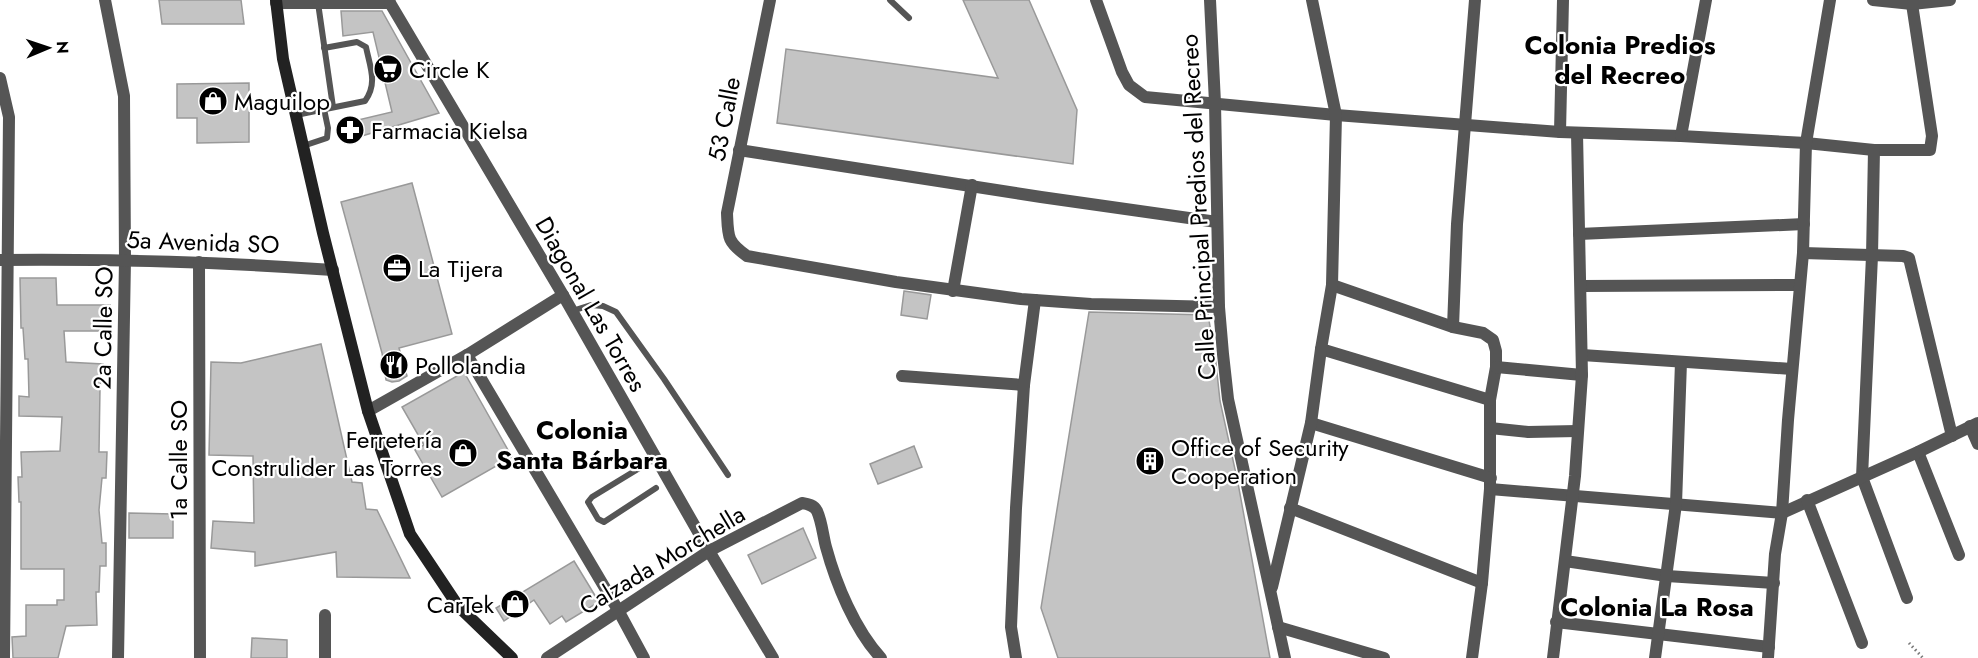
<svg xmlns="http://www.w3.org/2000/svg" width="1978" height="658" viewBox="0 0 1978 658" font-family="Jost,sans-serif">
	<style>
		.building { fill: #c4c4c4; stroke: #999; stroke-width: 1.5 }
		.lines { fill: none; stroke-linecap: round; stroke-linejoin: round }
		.path { stroke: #777; stroke-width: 3; stroke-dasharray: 1.5 3; stroke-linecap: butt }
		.lane { stroke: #555; stroke-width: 6 }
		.street { stroke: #555; stroke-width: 12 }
		.secondary { stroke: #222; stroke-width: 12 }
		.labels { text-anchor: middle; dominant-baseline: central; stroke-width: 4.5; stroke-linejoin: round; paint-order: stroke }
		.poi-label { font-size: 24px; fill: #000; stroke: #fff; text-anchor: start }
		.street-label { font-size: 24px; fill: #000; stroke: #fff }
		.neighbourhood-label { font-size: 26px; font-weight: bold; fill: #000; stroke: #fff }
	</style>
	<rect width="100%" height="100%" fill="#fff"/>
	<g class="building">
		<polygon points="159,0 241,0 244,24 162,24"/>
		<polygon points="963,0 1029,0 1077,110 1073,164 777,123 786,49 998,78"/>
		<polygon points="341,11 382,11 439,113 345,141 341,124 392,112 373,32 343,36"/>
		<polygon points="249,83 249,142 197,143 197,118 177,118 177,84"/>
		<polygon points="412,183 452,334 399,348 407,376 399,381 392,382 386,380 382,353 341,202"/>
		<polygon points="20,278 56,278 57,305 110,305 110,331 64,331 66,362 103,364 100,388 99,452 107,452 106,478 102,478 99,510 102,543 106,543 106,566 100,566 99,592 96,592 97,625 66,626 58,658 13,658 12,637 26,636 26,605 57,605 57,600 64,600 64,569 21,569 21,502 19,502 18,477 22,477 21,452 60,451 62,417 19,416 19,396 29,397 28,359 25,359 23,328 21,328"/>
		<polygon points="904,291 931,295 927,319 901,315"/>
		<polygon points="1089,312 1208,315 1215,354 1220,401 1238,483 1270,658 1058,658 1041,608"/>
		<polygon points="321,344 352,482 362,483 366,509 377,510 410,578 337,577 336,552 255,566 255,552 211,548 213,521 254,523 253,456 209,455 211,362 241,363"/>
		<polygon points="464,372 512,457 442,497 415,450 424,445 402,407"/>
		<polygon points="914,446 922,467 878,484 870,464"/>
		<polygon points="129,513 173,514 173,538 129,538"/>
		<polygon points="803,528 816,558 762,584 748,555"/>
		<polygon points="574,561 599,602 566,622 562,616 550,624 534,600 504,621 496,608"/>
		<polygon points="252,638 287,640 287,658 251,658"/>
	</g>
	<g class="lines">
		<polyline class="path" points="1909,643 1923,658"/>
		<g class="lane">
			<polyline points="890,0 909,18"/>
			<polyline points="318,3 333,107"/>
			<path d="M296 115 365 101C378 83 370 67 366 47L357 42 324 48"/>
			<polyline points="303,146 327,138 328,128 324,109"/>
			<polyline points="572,311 591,305 603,306 616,312 664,379 728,475"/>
			<polyline points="656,458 592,497 588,502 598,519 604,522 656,488"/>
		</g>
		<g class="street">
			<polyline points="105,0 124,96 125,260 118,658"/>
			<path d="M770 0 727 213C728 237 727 242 747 256L896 282 1021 299 1091 304 1219 307"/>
			<polyline points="1096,0 1122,72 1129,85 1145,97 1336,115 1560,132 1681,136 1806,143 1874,150 1930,150 1932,136 1912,4"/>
			<polyline points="1210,0 1215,103 1219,307 1223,354 1228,399 1285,658"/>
			<polyline points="1873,0 1912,4 1950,0"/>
			<polyline points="276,3 390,3"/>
			<polyline points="390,3 563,295 709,551 773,658"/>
			<polyline points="0,78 9,117 4,658"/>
			<polyline points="1560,132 1563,0"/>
			<polyline points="1681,136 1706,0"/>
			<polyline points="739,150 1041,197 1217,222"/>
			<polyline points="1874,150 1872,256 1862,477 1907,598"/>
			<polyline points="1579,234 1804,224"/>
			<polyline points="1803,253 1903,256 1909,258 1952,436"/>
			<path d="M1 260C112 259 222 262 333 270"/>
			<polyline points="199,262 200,658"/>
			<polyline points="1332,285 1453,327 1483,333 1493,340 1496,351 1496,367 1490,400 1490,489 1482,583 1472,658"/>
			<polyline points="1581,286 1799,285"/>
			<polyline points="953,291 972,185"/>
			<polyline points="1453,327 1457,224 1475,0"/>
			<polyline points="1321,349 1490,400"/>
			<polyline points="467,355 618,610 644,658"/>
			<polyline points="1582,355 1792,369"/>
			<polyline points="1496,367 1582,375"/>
			<polyline points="902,376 1024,385"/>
			<polyline points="368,411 467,355 563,295"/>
			<polyline points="1311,423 1491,478"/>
			<polyline points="1970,426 1978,444"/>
			<polyline points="1490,428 1528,432 1577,431"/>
			<polyline points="1918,452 1959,555"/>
			<polyline points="1490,489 1782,513 1918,452 1978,423"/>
			<polyline points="1807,500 1862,643"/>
			<polyline points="1290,508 1482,583"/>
			<polyline points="1565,561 1667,576 1774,583"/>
			<polyline points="1272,587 1311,423 1321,349 1332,285 1336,115 1312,0"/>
			<polyline points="1556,622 1769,647"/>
			<polyline points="1278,627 1384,658"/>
			<polyline points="325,658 325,615"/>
			<path d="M547 658 709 551 802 503C808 504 814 505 817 511 822 522 823 536 826 547 836 584 855 630 881 658"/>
			<polyline points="1016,658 1011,627 1016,508 1024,385 1035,300"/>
			<polyline points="1553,658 1575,476 1582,375 1577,133"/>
			<polyline points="1655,658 1676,504 1681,362"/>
			<polyline points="1768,658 1775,554 1782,513 1788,420 1803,253 1806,143 1830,0"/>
		</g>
		<polyline class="secondary" points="276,0 283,59 323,233 368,411 410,534 458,606 512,658"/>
	</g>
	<defs>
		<g id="supermarket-disc" transform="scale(1.5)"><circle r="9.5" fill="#000" stroke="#fff"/><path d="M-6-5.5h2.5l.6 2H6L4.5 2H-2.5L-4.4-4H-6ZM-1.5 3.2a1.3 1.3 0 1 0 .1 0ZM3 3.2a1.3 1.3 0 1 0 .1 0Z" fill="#fff"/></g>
		<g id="shop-disc" transform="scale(1.5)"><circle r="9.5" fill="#000" stroke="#fff"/><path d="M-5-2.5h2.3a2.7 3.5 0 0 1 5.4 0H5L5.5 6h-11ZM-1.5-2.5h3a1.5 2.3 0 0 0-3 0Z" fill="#fff"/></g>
		<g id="pharmacy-disc" transform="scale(1.5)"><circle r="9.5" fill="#000" stroke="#fff"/><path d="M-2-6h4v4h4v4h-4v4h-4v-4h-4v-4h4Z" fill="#fff"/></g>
		<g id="office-disc" transform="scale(1.5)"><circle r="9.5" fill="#000" stroke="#fff"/><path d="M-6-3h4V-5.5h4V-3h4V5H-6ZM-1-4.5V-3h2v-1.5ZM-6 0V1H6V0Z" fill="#fff"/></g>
		<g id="restaurant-disc" transform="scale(1.5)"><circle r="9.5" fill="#000" stroke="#fff"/><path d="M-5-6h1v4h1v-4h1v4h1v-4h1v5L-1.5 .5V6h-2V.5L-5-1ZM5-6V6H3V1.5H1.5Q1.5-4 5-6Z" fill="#fff"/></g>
		<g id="building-disc" transform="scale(1.5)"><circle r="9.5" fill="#000" stroke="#fff"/><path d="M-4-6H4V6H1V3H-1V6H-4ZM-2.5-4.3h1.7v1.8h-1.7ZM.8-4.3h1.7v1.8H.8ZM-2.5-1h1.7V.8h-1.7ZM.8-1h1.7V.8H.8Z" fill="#fff"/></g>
	</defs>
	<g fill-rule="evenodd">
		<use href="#supermarket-disc" x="388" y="69"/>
		<use href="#shop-disc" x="213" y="101"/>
		<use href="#pharmacy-disc" x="350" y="130"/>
		<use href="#office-disc" x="397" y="268"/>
		<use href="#restaurant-disc" x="394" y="365"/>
		<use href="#shop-disc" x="463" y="453"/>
		<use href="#building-disc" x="1150" y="461"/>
		<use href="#shop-disc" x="515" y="604"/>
	</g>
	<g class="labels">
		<g class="poi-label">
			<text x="409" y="69">Circle K</text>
			<text x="234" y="101">Maguilop</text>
			<text x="371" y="130">Farmacia Kielsa</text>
			<text x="418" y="268">La Tijera</text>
			<text x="415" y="365">Pollolandia</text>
			<text x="442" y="439" text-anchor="end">Ferretería<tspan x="442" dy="28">Construlider Las Torres</tspan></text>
			<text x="1171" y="447">Office of Security<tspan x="1171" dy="28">Cooperation</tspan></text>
			<text x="494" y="604" text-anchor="end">CarTek</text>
		</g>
		<g class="street-label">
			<text transform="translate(724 119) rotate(-79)">53 Calle</text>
			<text transform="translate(1198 207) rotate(-93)">Calle Principal Predios del Recreo</text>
			<text transform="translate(203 242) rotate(2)">5a Avenida SO</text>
			<text transform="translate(591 304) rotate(60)">Diagonal Las Torres</text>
			<text transform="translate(103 328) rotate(-89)">2a Calle SO</text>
			<text transform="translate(178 460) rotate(-90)">1a Calle SO</text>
			<text transform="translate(662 560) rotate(-31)">Calzada Morchella</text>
		</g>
		<g class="neighbourhood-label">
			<text x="1620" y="45">Colonia Predios<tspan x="1620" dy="30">del Recreo</tspan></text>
			<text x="582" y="430">Colonia<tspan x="582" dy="30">Santa Bárbara</tspan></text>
			<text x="1657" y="607">Colonia La Rosa</text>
		</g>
	</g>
	<g transform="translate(48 48) rotate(88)" stroke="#ffffff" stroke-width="4.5" paint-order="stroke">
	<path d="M0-4.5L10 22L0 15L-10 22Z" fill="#000000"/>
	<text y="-9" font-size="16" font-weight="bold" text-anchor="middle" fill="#000000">N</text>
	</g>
</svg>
